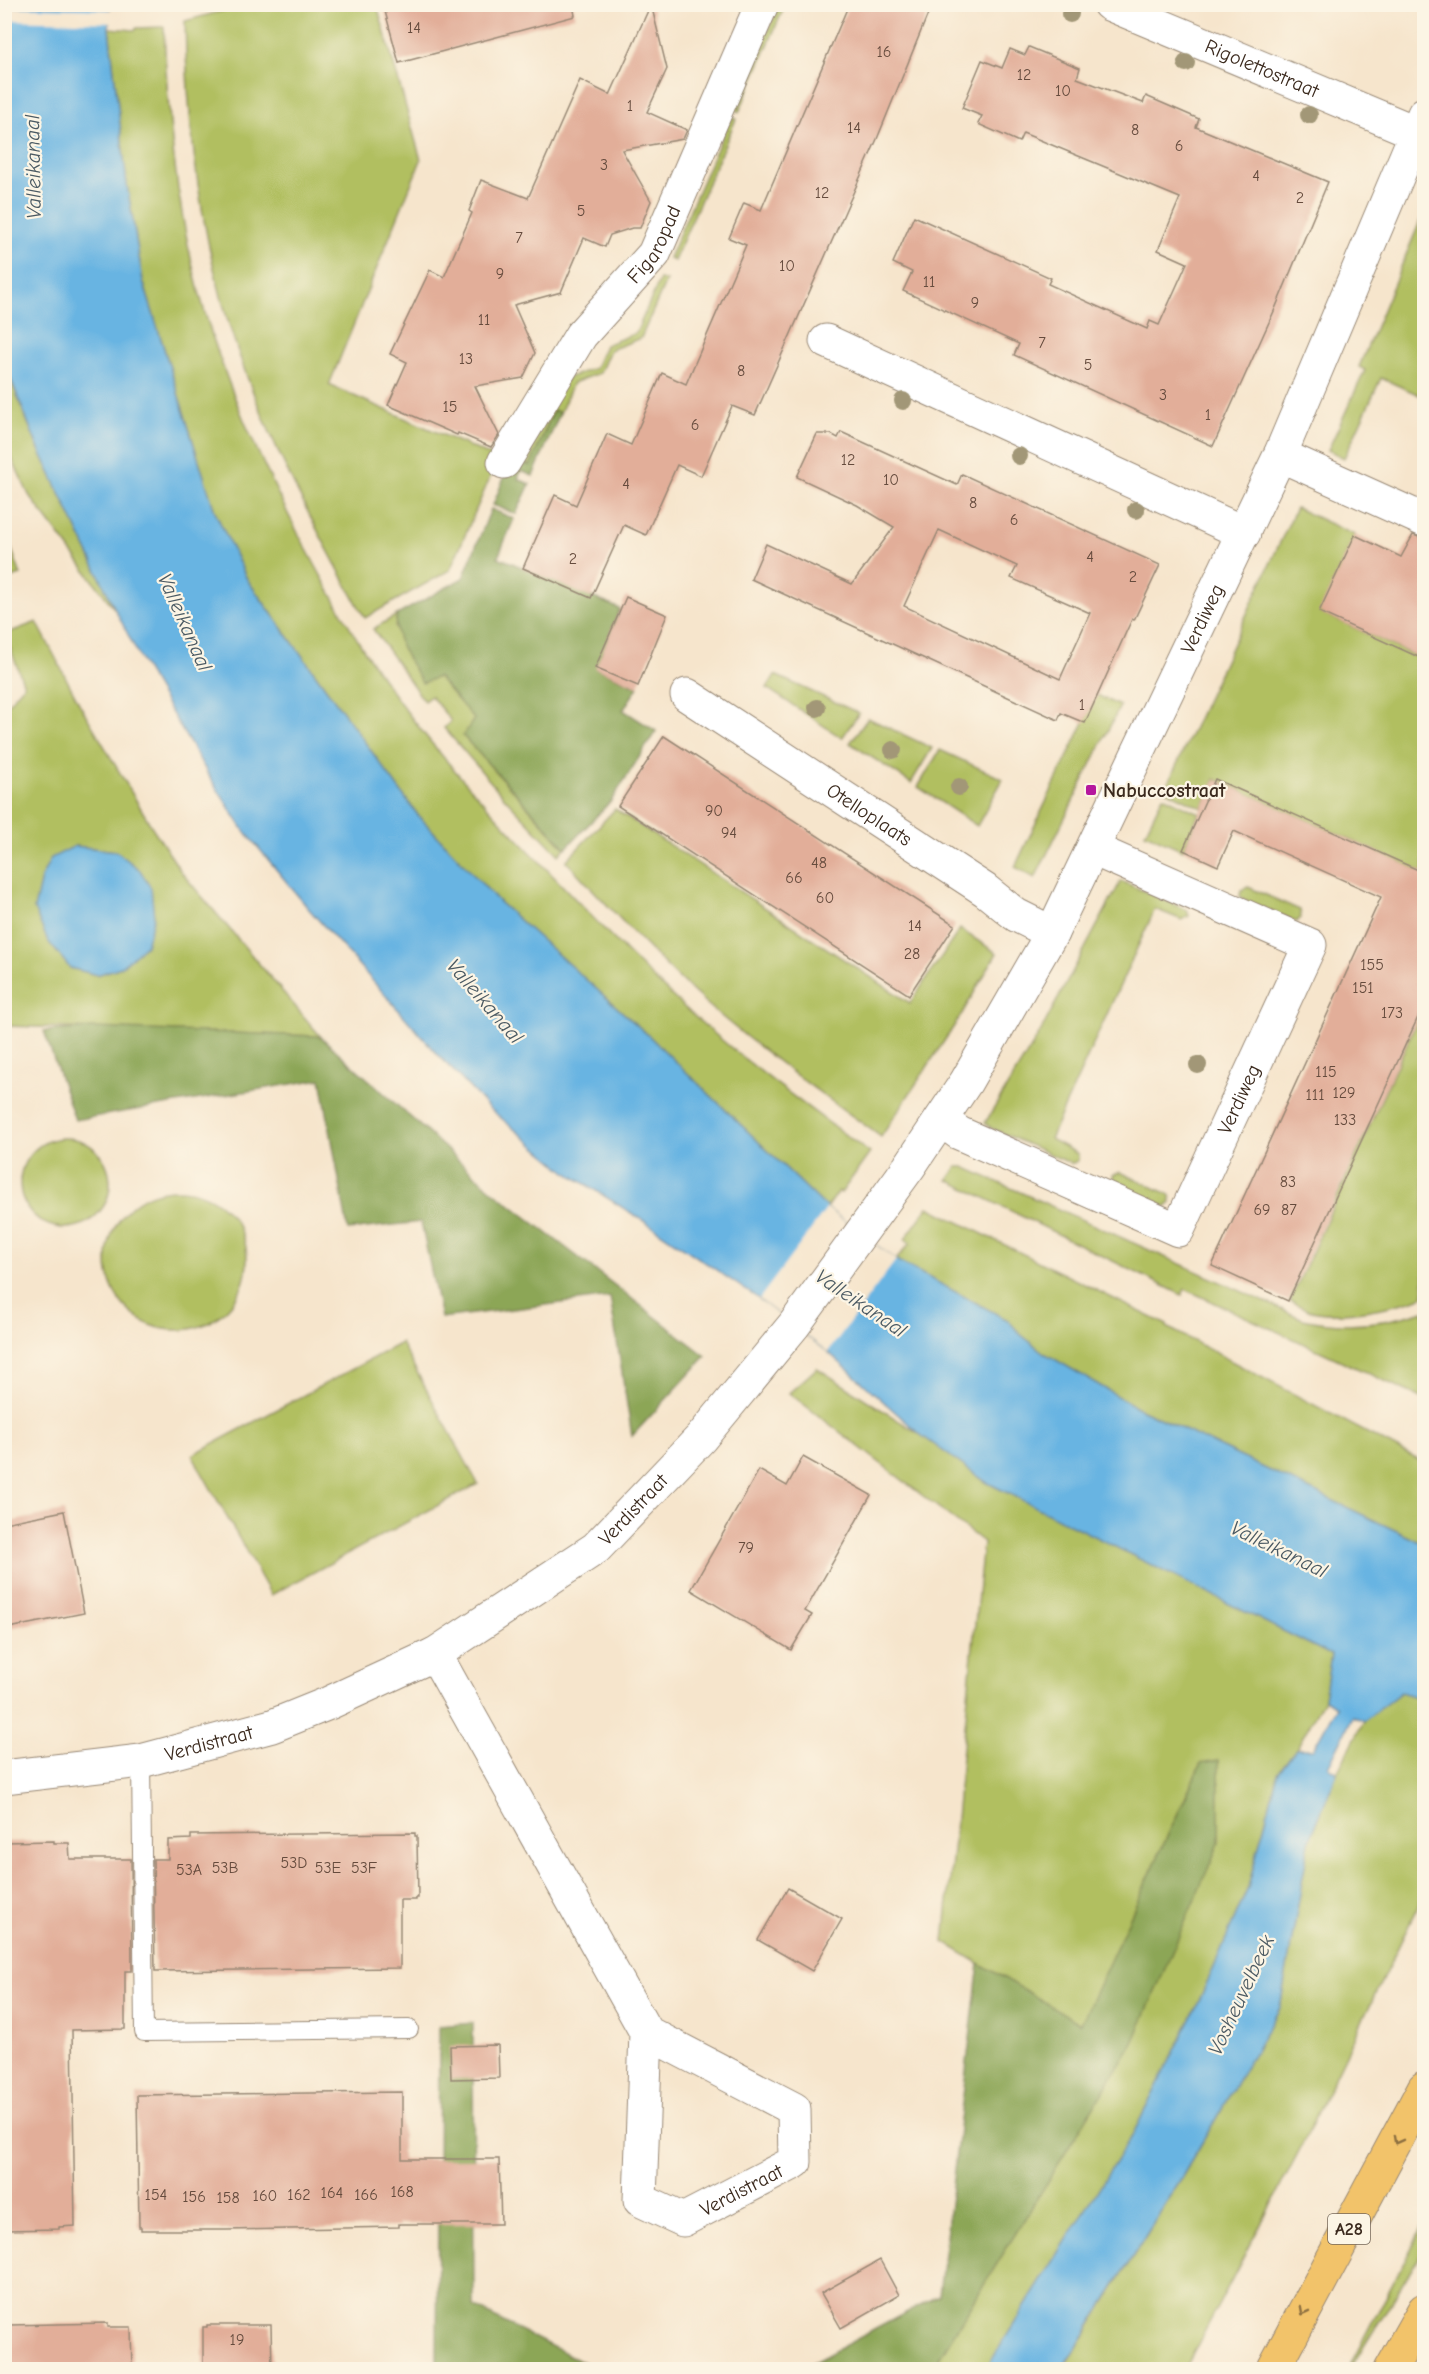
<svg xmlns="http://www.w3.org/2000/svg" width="1429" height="2374" viewBox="0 0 1429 2374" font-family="'Comic Neue',sans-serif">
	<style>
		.green { fill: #b1bf61; stroke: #767440; stroke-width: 1.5; fill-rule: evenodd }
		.forest { fill: #8ca657; stroke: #64683a; stroke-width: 1.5 }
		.water { fill: #68b4e2; stroke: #526f80; stroke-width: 1.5 }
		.pier { fill: #f6e5cc }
		.building { fill: #e2ae99; fill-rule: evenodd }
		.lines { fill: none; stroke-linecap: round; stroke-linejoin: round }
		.lane-casing { stroke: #988875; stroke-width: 20 }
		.street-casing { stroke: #988875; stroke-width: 35 }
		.highway-casing { stroke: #988875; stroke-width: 35 }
		.lane { stroke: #fff; stroke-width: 18 }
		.street { stroke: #fff; stroke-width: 33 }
		.highway { stroke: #f2c36a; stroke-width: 33 }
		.tree { fill: #a29777 }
		.oneway { stroke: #8d6f40 }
		.poi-dot { fill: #b5179e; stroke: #fcf5e5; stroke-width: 2 }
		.labels { text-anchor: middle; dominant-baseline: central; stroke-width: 4.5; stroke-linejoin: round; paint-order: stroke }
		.number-label { font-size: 16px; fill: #654b3d }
		.shield { fill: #fcf5e5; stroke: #75675a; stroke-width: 1.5 }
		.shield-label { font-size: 18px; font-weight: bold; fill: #3b2a1e }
		.street-label { font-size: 20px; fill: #3b2a1e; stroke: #fcf5e5 }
		.poi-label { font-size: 20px; font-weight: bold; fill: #3b2a1e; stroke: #fcf5e5; text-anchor: start }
		.water-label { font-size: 21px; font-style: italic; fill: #4b5a63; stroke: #fcf5e5 }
	</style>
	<rect width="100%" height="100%" fill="#fcf5e5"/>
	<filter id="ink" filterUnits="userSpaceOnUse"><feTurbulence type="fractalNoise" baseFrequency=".0167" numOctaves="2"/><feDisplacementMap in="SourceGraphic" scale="12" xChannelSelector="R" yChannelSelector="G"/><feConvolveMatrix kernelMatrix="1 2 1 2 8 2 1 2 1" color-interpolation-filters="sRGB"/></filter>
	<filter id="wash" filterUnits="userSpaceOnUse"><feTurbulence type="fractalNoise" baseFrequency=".008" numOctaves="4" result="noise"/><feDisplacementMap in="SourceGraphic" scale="24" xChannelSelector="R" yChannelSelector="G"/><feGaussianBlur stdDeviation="1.35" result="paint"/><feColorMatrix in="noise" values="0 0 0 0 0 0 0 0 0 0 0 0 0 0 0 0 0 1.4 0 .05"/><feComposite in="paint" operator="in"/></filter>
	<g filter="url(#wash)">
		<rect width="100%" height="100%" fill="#f6e5cc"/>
		<g class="green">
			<path d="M244 5H377L421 160 329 385 498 459 450 570 365 618C308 516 253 413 222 300 197 209 187 115 185 21Z"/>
			<polygon points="779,5 785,5 739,112 734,109"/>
			<path d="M164 27C167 114 176 203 198 288 221 375 258 458 300 537 321 576 342 615 365 652 414 729 475 795 538 860 593 918 649 978 710 1030 761 1074 816 1113 870 1153L841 1193 839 1191 827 1208 648 1035 500 903 417 814 248 581 215 512 143 281 127 185 109 28 135 30 136 28Z"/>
			<polygon points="731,116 736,119 674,261 669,258"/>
			<polygon points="1424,212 1424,397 1381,378 1344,458 1328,450 1365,370 1359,367"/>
			<polygon points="660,279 666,281 641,338 610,350 600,373 573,383 560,413 553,411 530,466 512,458 527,457 548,408 567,378 595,368 605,345 636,333"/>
			<polygon points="4,364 37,445 116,611 29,495 5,444"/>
			<polygon points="1296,508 1355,535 1320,612 1424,660 1424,873 1215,779 1202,808 1165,790"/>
			<polygon points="4,529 21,575 5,580 4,580"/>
			<polygon points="397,615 395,627 422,682 438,677 475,719 463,736 565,848 559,855 502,795 444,728 451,721 431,696 424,701 373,629"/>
			<path d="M37 622 80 705 150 824 182 873 322 1038 316 1036 5 1026V707L24 685 5 634ZM75 846 116 851 121 967 97 975 70 968Z"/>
			<polygon points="775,675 859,713 842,738 767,688"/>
			<polygon points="1097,695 1120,706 1035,878 1015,867"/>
			<polygon points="868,718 932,748 911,783 850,743"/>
			<polygon points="940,750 1003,779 977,826 918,787"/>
			<polygon points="1163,796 1199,813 1183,850 1145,833"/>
			<path d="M615 809 910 1003 960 929 997 953 960 1017 881 1137C822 1094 762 1052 707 1004 657 960 612 910 566 861Z"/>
			<polygon points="1121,881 1187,910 1189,916 1182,920 1155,909 1050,1139 1078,1154 1078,1160 1072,1164 991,1128 985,1123 1037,1038"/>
			<polygon points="1248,887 1300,910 1301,918 1296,922 1243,899 1240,896 1241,890"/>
			<path d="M1424 1006V1296C1396 1307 1342 1318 1312 1311 1304 1309 1297 1304 1290 1301Z"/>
			<circle cx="65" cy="1183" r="45"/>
			<path d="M957 1167H964L1303 1319C1345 1329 1384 1324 1424 1311V1399L1185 1289 1182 1295 948 1180Z"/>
			<polygon points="1120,1172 1170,1195 1171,1203 1166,1207 1114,1183 1113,1175"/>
			<circle cx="177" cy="1260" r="70"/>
			<polygon points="928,1207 1167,1325 1167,1327 1424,1463 1424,1544 1138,1408 1044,1353 1020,1334 1008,1320 896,1260 910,1243 905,1239"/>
			<polygon points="401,1343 478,1484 271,1595 192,1455"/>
			<polygon points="817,1368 921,1435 986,1482 1331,1655 1324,1699 1296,1749 1278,1773 1248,1888 1196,2008 1133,2134 986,2369 932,2369 1105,2088 1201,1763 1081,2025 944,1942 983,1542 789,1393"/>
			<polygon points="1401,1692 1424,1700 1424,1894 1300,2149 1185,2369 1063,2370 1182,2177 1280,2008 1309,1842 1337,1773 1364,1721"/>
			<polygon points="1424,2224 1424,2249 1350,2369 1348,2369"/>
		</g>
		<g class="forest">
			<polygon points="554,410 560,413 533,476 521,471 518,479 530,484 516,514 493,505 512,458 530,466"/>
			<path d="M491 509 514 519 498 557 620 609 596 668 638 687 623 710 656 731 611 801 566 848 463 736 474 719 438 677 422 683C410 661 392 640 397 615L463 578Z"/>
			<polygon points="95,1028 316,1036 322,1038 494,1192 706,1356 632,1436 610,1297 441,1318 421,1222 348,1230 321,1079 75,1120 44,1031"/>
			<polygon points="1219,1760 1219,1843 1133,2043 932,2369 801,2369 939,2295 979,1963 1081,2024 1201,1763"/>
			<polygon points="473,2023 474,2307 596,2369 437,2370 439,2026"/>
		</g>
		<g class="water">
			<polygon points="4,5 110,5 109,28 127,185 143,281 215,512 248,581 417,814 500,903 648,1035 827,1208 896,1260 1008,1320 1020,1334 1044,1353 1138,1408 1424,1544 1424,1700 1401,1692 1364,1721 1353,1716 1328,1767 1337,1773 1309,1842 1280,2008 1182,2177 1063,2369 986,2369 1133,2134 1196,2008 1248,1888 1278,1773 1296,1749 1313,1749 1337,1706 1324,1699 1331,1655 986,1482 921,1435 828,1352 759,1299 647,1223 566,1172 489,1108 442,1059 308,908 243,829 214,784 145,668 116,611 37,445 5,364"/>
			<polygon points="75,846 116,851 140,870 151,888 154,917 146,945 121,967 97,975 70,968 48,941 34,909 41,878 51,858"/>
		</g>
		<g class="pier">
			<polygon points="5,7 112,10 112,23 5,20"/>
			<polygon points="827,1208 896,1260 828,1352 759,1299"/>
		</g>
		<g id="blocks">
			<g class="building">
				<polygon points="383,4 573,4 575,16 399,63"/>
				<polygon points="651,4 667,69 647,112 687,130 683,139 622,150 651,201 640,228 632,228 610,235 605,247 584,238 561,292 514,305 535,353 523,378 475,386 499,435 491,447 458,433 457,435 388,405 407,362 390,354 430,270 444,277 472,213 469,211 481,180 528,198 580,80 610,95"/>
				<polygon points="849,4 932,4 877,139 755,415 732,406 701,476 677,465 646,535 624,525 591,598 523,568 555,495 576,505 607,434 631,445 662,373 686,384 746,245 729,238 744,203 761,210"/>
				<polygon points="1029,47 1080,68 1077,78 1143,103 1146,96 1199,119 1196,127 1328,182 1275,309 1213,446 1014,355 1019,344 903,291 912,272 893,263 914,216 1051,278 1048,284 1147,329 1150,321 1159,325 1187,263 1158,250 1180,198 1023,133 1019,142 978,124 982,116 962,108 982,60 1002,68 1010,49 1025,55"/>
				<path d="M841 432 957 485 962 474 1160 565 1134 620 1132 619 1085 723 1061 713 1058 720 751 579 766 544 852 584 894 527 857 505 797 477 817 434H831L838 438ZM939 530 1017 566 1011 578 1090 613 1060 679 904 606Z"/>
				<polygon points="1355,535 1401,557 1413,535 1425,539 1425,660 1319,612"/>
				<polygon points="626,597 667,615 638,686 595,668"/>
				<polygon points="664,736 955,925 909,995 618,806"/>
				<polygon points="1215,779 1425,873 1425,1002 1288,1301 1212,1266 1381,897 1234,831 1218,866 1183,850"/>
				<polygon points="803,1457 871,1495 805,1611 812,1615 791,1650 691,1590 759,1470 787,1486"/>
				<polygon points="64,1511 84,1613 4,1629 4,1523"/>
				<polygon points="415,1833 415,1836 417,1836 418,1898 416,1898 416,1900 400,1900 400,1968 155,1971 153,1859 168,1859 168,1840 191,1839 191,1835"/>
				<polygon points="54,1841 54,1843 69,1843 70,1859 131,1859 132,1971 125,1971 125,2029 72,2030 75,2226 59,2227 59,2229 4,2230 4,1842"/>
				<polygon points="788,1888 842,1919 812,1971 758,1940"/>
				<polygon points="498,2045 499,2078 451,2079 450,2046"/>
				<polygon points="402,2092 402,2159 499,2159 501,2224 399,2224 399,2227 226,2230 141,2230 141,2227 139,2227 137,2095"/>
				<polygon points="880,2260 899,2295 841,2328 821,2293"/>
				<polygon points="108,2323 108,2327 131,2327 132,2370 4,2370 4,2328 10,2328 9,2325"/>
				<polygon points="207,2325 271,2325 272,2370 207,2370 207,2365 203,2365 203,2327 207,2327"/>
			</g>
		</g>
	</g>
	<g filter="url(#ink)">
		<use href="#blocks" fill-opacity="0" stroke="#988875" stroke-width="1.5"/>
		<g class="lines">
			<g class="lane-casing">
				<polyline id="lane" points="141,1761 144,2032 409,2029"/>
			</g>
			<g class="street-casing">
				<g id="street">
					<path id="s1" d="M1109 4 1417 133"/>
					<polyline points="826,341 1244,533"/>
					<polyline points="1280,455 1424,520"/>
					<path id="s2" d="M504 462 581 335 654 254 762 4"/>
					<path id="s3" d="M687 695 985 890 1016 915 1052 933"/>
					<path id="s4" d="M941 1120 959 1133 1178 1230 1310 945 1093 849"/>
					<path id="s5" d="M435 1654 646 2032 640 2200 683 2220 795 2162 794 2109 646 2032"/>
					<path id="s6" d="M4 1777 141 1761 272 1726 329 1703 435 1654 596 1548 701 1438 794 1325 909 1167 966 1082 1052 933 1280 455 1424 114"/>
				</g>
			</g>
			<g class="highway-casing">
				<g id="highway">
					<polyline points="1273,2370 1424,2088"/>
					<polyline points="1390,2370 1424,2310"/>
				</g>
			</g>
			<use href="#lane" class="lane"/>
			<use href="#street" class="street"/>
			<use href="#highway" class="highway"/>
		</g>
		<g class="tree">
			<circle cx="1070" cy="14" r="9"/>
			<circle cx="1186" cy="63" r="9"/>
			<circle cx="1309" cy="115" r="9"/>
			<circle cx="903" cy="401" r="9"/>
			<circle cx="1019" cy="456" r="9"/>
			<circle cx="1136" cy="510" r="9"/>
			<circle cx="817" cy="708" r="9"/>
			<circle cx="893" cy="750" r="9"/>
			<circle cx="959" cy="787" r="9"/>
			<circle cx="1198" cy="1065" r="9"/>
		</g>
		<defs><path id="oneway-chevron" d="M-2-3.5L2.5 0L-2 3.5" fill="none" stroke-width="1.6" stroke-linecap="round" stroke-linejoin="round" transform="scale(1.5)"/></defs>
		<g class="oneway">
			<use href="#oneway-chevron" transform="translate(1397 2140) rotate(118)"/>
			<use href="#oneway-chevron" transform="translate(1304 2311) rotate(118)"/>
		</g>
	</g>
	<rect class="poi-dot" x="1085" y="784" width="12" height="12" rx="3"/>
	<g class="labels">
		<g class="number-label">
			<text x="414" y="28">14</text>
			<text x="884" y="52">16</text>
			<text x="1024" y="75">12</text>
			<text x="1063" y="91">10</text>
			<text x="630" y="106">1</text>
			<text x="854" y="128">14</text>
			<text x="1135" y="130">8</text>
			<text x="1179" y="146">6</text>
			<text x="604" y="165">3</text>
			<text x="1256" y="176">4</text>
			<text x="822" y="193">12</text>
			<text x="1300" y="198">2</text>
			<text x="581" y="211">5</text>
			<text x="519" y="238">7</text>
			<text x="787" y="266">10</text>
			<text x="500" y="274">9</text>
			<text x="929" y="282">11</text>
			<text x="975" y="303">9</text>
			<text x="484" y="320">11</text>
			<text x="1042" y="343">7</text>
			<text x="466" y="359">13</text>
			<text x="1088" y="365">5</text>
			<text x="741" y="371">8</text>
			<text x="1163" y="395">3</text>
			<text x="450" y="407">15</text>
			<text x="1208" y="415">1</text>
			<text x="695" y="425">6</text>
			<text x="848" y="460">12</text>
			<text x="891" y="480">10</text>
			<text x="626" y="484">4</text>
			<text x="973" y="503">8</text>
			<text x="1014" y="520">6</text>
			<text x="1090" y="557">4</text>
			<text x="573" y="559">2</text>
			<text x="1133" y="577">2</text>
			<text x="1082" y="705">1</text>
			<text x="714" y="811">90</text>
			<text x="729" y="833">94</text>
			<text x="819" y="863">48</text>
			<text x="794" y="878">66</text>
			<text x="825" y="898">60</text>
			<text x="915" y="926">14</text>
			<text x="912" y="954">28</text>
			<text x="1372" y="965">155</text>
			<text x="1363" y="988">151</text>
			<text x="1392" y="1013">173</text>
			<text x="1326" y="1072">115</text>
			<text x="1344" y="1093">129</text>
			<text x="1315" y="1095">111</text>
			<text x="1345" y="1120">133</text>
			<text x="1288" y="1182">83</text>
			<text x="1262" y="1210">69</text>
			<text x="1289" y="1210">87</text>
			<text x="746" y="1548">79</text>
			<text x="294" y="1863">53D</text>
			<text x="225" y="1868">53B</text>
			<text x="328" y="1868">53E</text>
			<text x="364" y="1868">53F</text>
			<text x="189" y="1870">53A</text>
			<text x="402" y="2192">168</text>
			<text x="332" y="2193">164</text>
			<text x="156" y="2195">154</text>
			<text x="299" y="2195">162</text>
			<text x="366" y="2195">166</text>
			<text x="265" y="2196">160</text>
			<text x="194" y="2197">156</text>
			<text x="228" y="2198">158</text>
			<text x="237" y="2340">19</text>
		</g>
		<rect class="shield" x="1328" y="2214" width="42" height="30" rx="4.5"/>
		<g class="shield-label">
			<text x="1349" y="2229">A28</text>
		</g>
		<g class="street-label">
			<text stroke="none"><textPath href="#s1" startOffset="166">Rigolettostraat</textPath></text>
			<text stroke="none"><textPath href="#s2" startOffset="266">Figaropad</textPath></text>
			<text stroke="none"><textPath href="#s6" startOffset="1761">Verdiweg</textPath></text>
			<text stroke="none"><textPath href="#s3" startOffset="218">Otelloplaats</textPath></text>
			<text stroke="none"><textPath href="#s4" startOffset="406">Verdiweg</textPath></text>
			<text stroke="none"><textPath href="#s6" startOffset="698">Verdistraat</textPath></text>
			<text stroke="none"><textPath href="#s6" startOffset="208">Verdistraat</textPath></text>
			<text stroke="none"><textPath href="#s5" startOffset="714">Verdistraat</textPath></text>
		</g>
		<g class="poi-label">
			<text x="1103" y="790">Nabuccostraat</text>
		</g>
		<g class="water-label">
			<text transform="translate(33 167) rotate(-91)">Valleikanaal</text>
			<text transform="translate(185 622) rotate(66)">Valleikanaal</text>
			<text transform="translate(485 1001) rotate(49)">Valleikanaal</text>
			<text transform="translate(861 1303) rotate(34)">Valleikanaal</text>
			<text transform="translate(1279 1549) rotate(26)">Valleikanaal</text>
			<text transform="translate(1241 1995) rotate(-65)">Vosheuvelbeek</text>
		</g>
	</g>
	<rect width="1429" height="2374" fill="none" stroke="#fcf5e5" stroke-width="24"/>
</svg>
